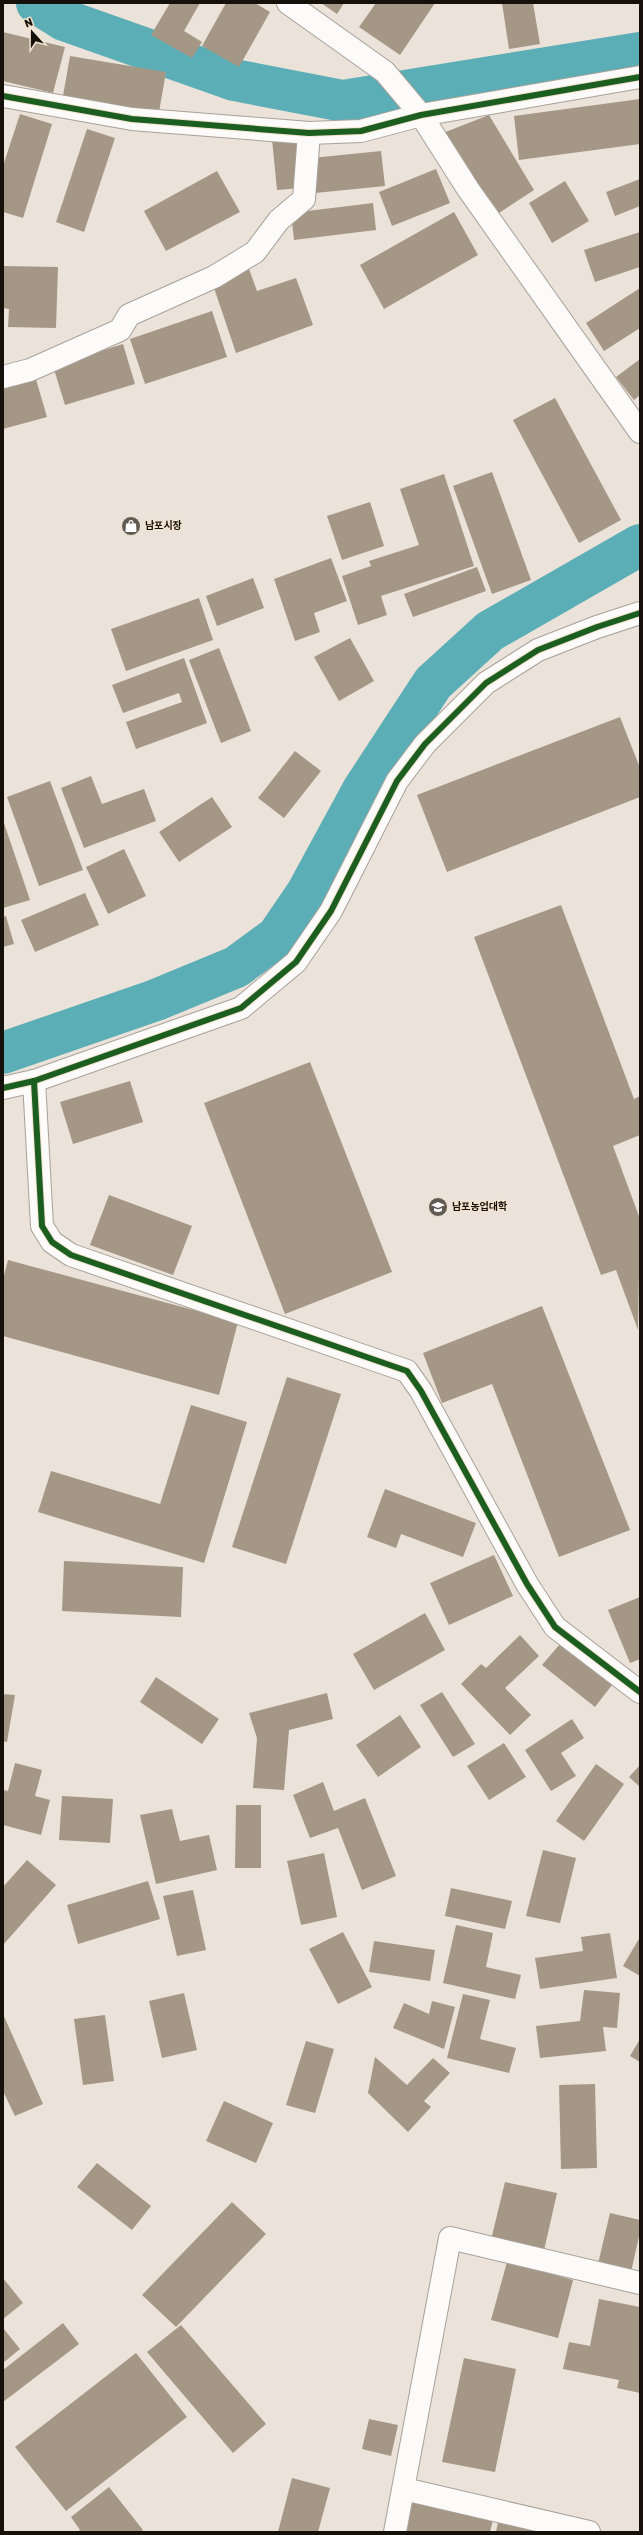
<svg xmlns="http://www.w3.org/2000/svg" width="643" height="2535" viewBox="0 0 643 2535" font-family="Rubik,'Noto Sans KR',sans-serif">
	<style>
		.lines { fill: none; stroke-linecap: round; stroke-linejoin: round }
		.canal { stroke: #5baeb5; stroke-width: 42 }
		.building { fill: #a59786 }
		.minor-casing { stroke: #a8a19a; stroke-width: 24 }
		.minor { stroke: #fcfbf9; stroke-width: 22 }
		.cycleway-casing { stroke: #f3e3d1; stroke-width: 8 }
		.cycleway { stroke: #1b5e20; stroke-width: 6 }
		.labels { text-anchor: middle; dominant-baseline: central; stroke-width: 3; stroke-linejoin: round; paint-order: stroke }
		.poi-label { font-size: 10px; font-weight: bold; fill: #16100a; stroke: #f3e3d1; text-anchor: start }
	</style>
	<rect width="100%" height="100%" fill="#ebe2d9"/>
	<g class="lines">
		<g class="canal">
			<polyline points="37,3 64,20 234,80 343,101 640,53"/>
			<polyline points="3,1053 156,1000 236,967 277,937 307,893 363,790 433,683 490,631 640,545"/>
		</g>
	</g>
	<g class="building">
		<polygon points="170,3 200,3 184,31 202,42 192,58 151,35"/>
		<polygon points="226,3 255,3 270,12 239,67 202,46"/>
		<polygon points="321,3 344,3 337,14"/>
		<polygon points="376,3 435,3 400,55 359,27"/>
		<polygon points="502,3 533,3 540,44 509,49"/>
		<polygon points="3,32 65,47 53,93 3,81"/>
		<polygon points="70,56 166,72 159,112 63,96"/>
		<polygon points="640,99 640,144 519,160 514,116"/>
		<polygon points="20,114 52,124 23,218 3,212 3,166"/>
		<polygon points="489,115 534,190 499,213 443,133"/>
		<polygon points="87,129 115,138 84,232 56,222"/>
		<polygon points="297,137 301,188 277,190 272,139"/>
		<polygon points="381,151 385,186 315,193 312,158"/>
		<polygon points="436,169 450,203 392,226 379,192"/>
		<polygon points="217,171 240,212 166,251 144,211"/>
		<polygon points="640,179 640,206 615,216 606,192"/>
		<polygon points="565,181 589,221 552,243 529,203"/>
		<polygon points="373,203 376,230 294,240 291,213"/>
		<polygon points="454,212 478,255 384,309 360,265"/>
		<polygon points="640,232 640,267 595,282 584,250"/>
		<polygon points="3,266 58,267 56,328 8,327 9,309 3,308"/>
		<polygon points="249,269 257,291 296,278 313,325 236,353 212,282"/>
		<polygon points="640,288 640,328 604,351 586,323"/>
		<polygon points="212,311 227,357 145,384 130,339"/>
		<polygon points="123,344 135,384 65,405 53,366"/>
		<polygon points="640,359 640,395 634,400 616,377"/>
		<polygon points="35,376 47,417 3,429 3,385"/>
		<polygon points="555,398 621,520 579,543 513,420"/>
		<polygon points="492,472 531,580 492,594 453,486"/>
		<polygon points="444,474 474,566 381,596 387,615 358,625 342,576 371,566 369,561 419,545 400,489"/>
		<polygon points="370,502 384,546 342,560 327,516"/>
		<polygon points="331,558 347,601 314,613 320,632 295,641 274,579"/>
		<polygon points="477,567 486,591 413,617 404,594"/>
		<polygon points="253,578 264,608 217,626 206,596"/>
		<polygon points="199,598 213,640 126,671 111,629"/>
		<polygon points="350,638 374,681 339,701 314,657"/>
		<polygon points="219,648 251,731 221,743 189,660"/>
		<polygon points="184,658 207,723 136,749 126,722 182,702 179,693 123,713 112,685"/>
		<polygon points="620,717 640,768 640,797 447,872 417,795"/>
		<polygon points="295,751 321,771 284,818 258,798"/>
		<polygon points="91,776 102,804 144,789 156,821 84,848 61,788"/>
		<polygon points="50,781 83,870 39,886 7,797"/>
		<polygon points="212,797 232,827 179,862 159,832"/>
		<polygon points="3,820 30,900 3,908"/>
		<polygon points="124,849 146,896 108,914 86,867"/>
		<polygon points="85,893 99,925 35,952 21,920"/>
		<polygon points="561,905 634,1099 640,1096 640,1135 613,1146 640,1219 638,1330 616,1270 601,1275 474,937"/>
		<polygon points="6,916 14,944 3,947 3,917"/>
		<polygon points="310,1062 392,1272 285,1314 204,1103"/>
		<polygon points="130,1081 143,1122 73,1144 60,1102"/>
		<polygon points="109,1195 192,1226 173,1275 90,1245"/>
		<polygon points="8,1260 238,1322 219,1395 3,1336 3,1279"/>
		<polygon points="542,1306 630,1530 559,1557 492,1384 442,1403 423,1353"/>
		<polygon points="287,1377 341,1394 286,1564 232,1547"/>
		<polygon points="191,1405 247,1422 204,1563 38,1512 51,1471 160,1504"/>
		<polygon points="385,1489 476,1523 463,1557 401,1534 396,1548 367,1537"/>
		<polygon points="494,1555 513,1596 449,1625 430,1583"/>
		<polygon points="64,1561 183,1567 181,1617 62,1611"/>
		<polygon points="640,1597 640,1659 630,1663 608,1610"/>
		<polygon points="425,1613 445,1650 374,1690 353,1654"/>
		<polygon points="520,1635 539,1656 505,1688 531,1715 510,1735 461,1684 481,1664 486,1668"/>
		<polygon points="560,1644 612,1685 595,1707 542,1665"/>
		<polygon points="156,1677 219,1719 202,1744 140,1702"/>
		<polygon points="442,1692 475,1744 453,1757 420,1705"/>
		<polygon points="327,1693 333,1719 289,1730 284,1790 253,1788 257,1738 249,1713"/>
		<polygon points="3,1694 15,1695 7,1742 3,1741"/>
		<polygon points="400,1715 421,1747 378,1777 356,1745"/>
		<polygon points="572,1719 584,1738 561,1753 576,1776 551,1791 525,1750"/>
		<polygon points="504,1743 526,1777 489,1800 467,1766"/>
		<polygon points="15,1763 42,1770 35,1796 50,1800 41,1835 3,1825 3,1790 8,1791"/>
		<polygon points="596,1764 624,1784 584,1841 556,1821"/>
		<polygon points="640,1765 640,1787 629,1777"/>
		<polygon points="323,1782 334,1811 365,1798 396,1876 362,1890 338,1828 310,1838 293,1795"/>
		<polygon points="62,1796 113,1799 110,1843 59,1840"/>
		<polygon points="236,1805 261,1805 261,1868 235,1868"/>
		<polygon points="172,1809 180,1841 209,1835 217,1870 156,1884 140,1815"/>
		<polygon points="543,1850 576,1858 560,1923 526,1916"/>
		<polygon points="324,1853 337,1917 301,1925 287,1861"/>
		<polygon points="27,1860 56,1885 3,1945 3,1887"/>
		<polygon points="148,1881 160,1919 78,1944 67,1905"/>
		<polygon points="451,1888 512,1901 505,1929 445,1916"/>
		<polygon points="193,1890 206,1950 177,1956 163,1896"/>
		<polygon points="456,1925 493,1933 486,1967 521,1975 515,1999 443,1983"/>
		<polygon points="343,1932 372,1987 338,2004 309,1949"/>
		<polygon points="610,1933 617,1978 540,1989 535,1958 583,1951 581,1937"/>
		<polygon points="640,1937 640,1976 623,1966"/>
		<polygon points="374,1941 435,1950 430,1981 369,1972"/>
		<polygon points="584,1990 620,1993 617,2028 603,2027 606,2051 540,2058 536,2026 580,2021"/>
		<polygon points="184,1993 197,2050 162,2058 149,2001"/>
		<polygon points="463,1994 490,2000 480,2039 516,2048 509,2073 447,2058"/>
		<polygon points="432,2001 455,2007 444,2049 393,2028 404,2003 429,2014"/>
		<polygon points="3,2014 43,2104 15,2116 3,2091"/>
		<polygon points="105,2015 114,2081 83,2085 74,2019"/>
		<polygon points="640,2039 640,2062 630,2056"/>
		<polygon points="306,2041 334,2049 315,2113 286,2105"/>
		<polygon points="375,2057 407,2085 433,2058 450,2073 424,2101 431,2107 408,2132 368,2093"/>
		<polygon points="595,2084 597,2168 561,2169 559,2085"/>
		<polygon points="224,2101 273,2123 256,2163 206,2141"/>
		<polygon points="97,2163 151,2206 132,2230 77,2187"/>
		<polygon points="505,2182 557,2193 543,2255 490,2244"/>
		<polygon points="232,2202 266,2234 176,2327 142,2295"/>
		<polygon points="610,2213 640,2220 640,2232 631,2272 598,2264"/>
		<polygon points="507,2262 573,2280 558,2338 491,2320"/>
		<polygon points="3,2278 23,2303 3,2319"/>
		<polygon points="599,2299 640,2307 640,2393 617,2388 619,2380 563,2369 569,2342 590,2346"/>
		<polygon points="63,2323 79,2344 3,2402 3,2370"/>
		<polygon points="181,2325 266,2424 233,2453 147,2352"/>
		<polygon points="3,2328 20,2349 3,2363"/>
		<polygon points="136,2353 187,2417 66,2511 15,2447"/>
		<polygon points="464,2358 516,2369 495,2472 442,2462"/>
		<polygon points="369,2419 398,2425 391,2456 362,2449"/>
		<polygon points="292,2478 330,2488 318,2532 278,2532"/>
		<polygon points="109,2487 143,2530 141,2532 78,2532 80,2530 71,2517"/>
		<polygon points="413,2502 493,2520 490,2532 405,2532"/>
		<polygon points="499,2517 555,2532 496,2532"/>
	</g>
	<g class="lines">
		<g class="minor-casing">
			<g id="minor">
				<polyline points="288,3 385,72 421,115 468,189 640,432"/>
				<polyline points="3,96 132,119 309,133 361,131 421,115 640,77"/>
				<polyline points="3,377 30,370 120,330 129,315 214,277 255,252 279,220 304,199 309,133"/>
				<polyline points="34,1081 42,1226 52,1242 71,1255 407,1371 421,1391 527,1584 555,1627 640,1692"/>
				<polyline points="3,1088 34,1081 241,1008 296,962 331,911 397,781 425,744 486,683 538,650 597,627 640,613"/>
				<polyline points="404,2489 589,2532"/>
				<polyline points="395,2532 450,2238 640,2283"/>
			</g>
		</g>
		<use href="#minor" class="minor"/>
		<g class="cycleway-casing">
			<g id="cycleway">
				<polyline points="3,96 132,119 309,133 361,131 421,115 640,77"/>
				<polyline points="34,1081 42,1226 52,1242 71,1255 407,1371 421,1391 527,1584 555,1627 640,1692"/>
				<polyline points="3,1088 34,1081 241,1008 296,962 331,911 397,781 425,744 486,683 538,650 597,627 640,613"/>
			</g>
		</g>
		<use href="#cycleway" class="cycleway"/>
	</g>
	<defs>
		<g id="shop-disc" transform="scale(1)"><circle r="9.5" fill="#615a52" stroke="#f3e3d1"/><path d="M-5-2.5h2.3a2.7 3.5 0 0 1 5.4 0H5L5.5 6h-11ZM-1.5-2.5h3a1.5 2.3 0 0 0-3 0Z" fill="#fff"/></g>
		<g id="university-disc" transform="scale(1)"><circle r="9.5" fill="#615a52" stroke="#f3e3d1"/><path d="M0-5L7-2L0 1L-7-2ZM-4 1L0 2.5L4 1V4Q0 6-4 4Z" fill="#fff"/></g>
	</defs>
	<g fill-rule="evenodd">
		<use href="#shop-disc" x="131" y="526"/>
		<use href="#university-disc" x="438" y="1207"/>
	</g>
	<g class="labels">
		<g class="poi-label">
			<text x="145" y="526">남포시장</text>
			<text x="452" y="1207">남포농업대학</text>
		</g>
	</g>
	<rect width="643" height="2535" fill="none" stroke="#16100a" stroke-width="8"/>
	<g transform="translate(32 32) rotate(339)" stroke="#f3e3d1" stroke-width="3" paint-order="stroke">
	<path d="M0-3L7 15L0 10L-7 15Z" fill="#16100a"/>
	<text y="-6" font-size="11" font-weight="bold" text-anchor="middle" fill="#16100a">N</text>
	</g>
</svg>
